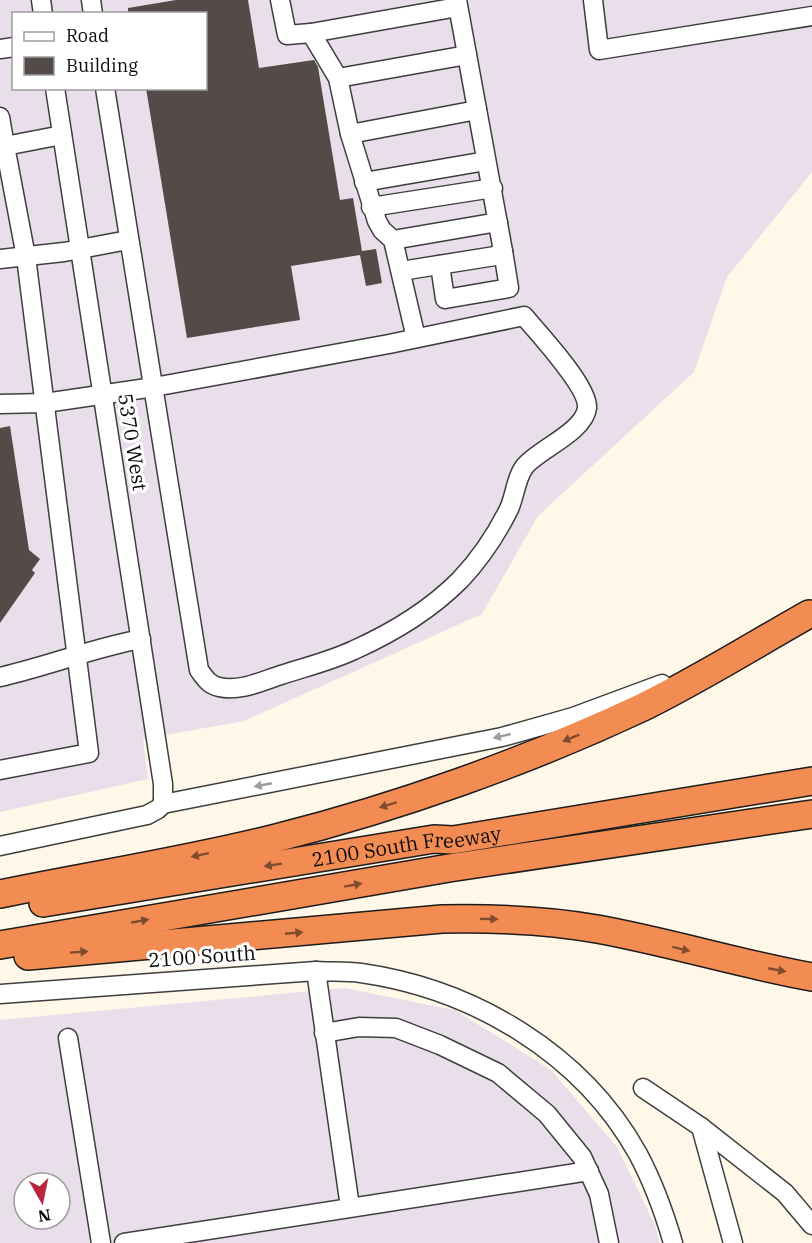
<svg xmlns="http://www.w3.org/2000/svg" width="812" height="1243" viewBox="0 0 812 1243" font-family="'IBM Plex Serif',serif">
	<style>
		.industrial { fill: #e8dfea; fill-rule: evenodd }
		.building { fill: #534b48 }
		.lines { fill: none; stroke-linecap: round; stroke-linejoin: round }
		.minor-casing { stroke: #3e3e3e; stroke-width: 21 }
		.highway-casing { stroke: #1c1c1c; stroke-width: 30 }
		.minor { stroke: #fff; stroke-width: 18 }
		.highway { stroke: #f38c53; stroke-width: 27 }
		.oneway { fill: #9d9d9d }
		.oneway2 { fill: #7f4c2f }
		.labels { text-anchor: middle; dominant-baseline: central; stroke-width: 6; stroke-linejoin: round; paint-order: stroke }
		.street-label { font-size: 20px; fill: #0b0b0b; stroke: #fff }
	</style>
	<rect width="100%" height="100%" fill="#fff8e9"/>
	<g class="industrial">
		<path d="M0 0H812V172L727 277 694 372 538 516 482 614 244 721 143 739 148 779 0 812ZM14 14H206V88H14Z"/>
		<path d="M344 988 455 1010 551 1070 617 1147 656 1227 659 1243H0V1020ZM24 1183H60V1219H24Z"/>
	</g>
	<g class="building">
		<polygon points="176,0 248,0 259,68 314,60 318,67 340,200 353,198 362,251 376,249 382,283 366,286 360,255 291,266 300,320 187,338 146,88 206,88 206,14 128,14 128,8"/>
		<polygon points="10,426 29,550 40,559 32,570 35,573 0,623 0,428"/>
	</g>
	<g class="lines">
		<g class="minor-casing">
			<g id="minor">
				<polyline points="41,0 43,14"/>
				<polyline points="91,0 93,14"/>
				<polyline points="280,0 287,35 311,33 338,78 350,134 377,221 382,230 393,240 416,338"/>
				<polyline points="593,0 599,50 812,16"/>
				<polyline points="311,33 458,7"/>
				<polyline points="0,49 14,47"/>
				<polyline points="338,78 467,55"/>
				<polyline points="55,88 163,784 163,804"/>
				<polyline points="0,117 5,146"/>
				<polyline points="350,134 477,110"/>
				<polyline points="364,182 486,161"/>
				<polyline points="371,207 493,188"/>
				<polyline points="393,240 498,222"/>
				<polyline points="0,259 64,252 128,240"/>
				<polyline points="440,265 445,299 509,288 503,251"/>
				<polyline points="401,271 495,256 503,251 457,0"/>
				<path d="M0 404 45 403 154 387 389 344 524 316C538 333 589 387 587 408 584 432 539 449 525 466 516 477 515 496 509 509 497 533 479 560 460 580 431 609 392 633 354 650 331 661 305 667 281 675 262 681 240 692 219 687 209 685 205 678 199 670 168 476 135 283 105 88"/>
				<path d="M0 677C48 666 93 648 141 639"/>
				<polyline points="0,770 89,753 26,257 5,146 62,135"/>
				<polyline points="163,804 502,737 573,717 662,684"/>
				<polyline points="0,846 147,815 158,809 163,804"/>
				<polyline points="316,971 350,1207"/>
				<path d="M0 994 316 971C330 972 346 971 361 973 473 989 582 1053 638 1154 653 1182 664 1212 673 1243"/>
				<polyline points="324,1033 359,1027 396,1028 440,1045 498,1073 547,1114 582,1157 599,1194 609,1243"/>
				<polyline points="68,1038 101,1243"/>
				<polyline points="643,1088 701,1127 785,1193 812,1225"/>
				<polyline points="701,1127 733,1243"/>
				<polyline points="124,1243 589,1171"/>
			</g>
		</g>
		<g class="highway-casing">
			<g id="highway">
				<path d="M0 894C92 875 185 861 276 838 399 807 528 761 643 707 700 679 754 645 809 614"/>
				<path id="s1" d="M43 903 434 839 453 840 812 781"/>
				<polyline points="0,945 449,868 812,814"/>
				<path d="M28 956 442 919C494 918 546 920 597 929 669 942 740 964 812 977"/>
			</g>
		</g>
		<use href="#minor" class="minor"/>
		<use href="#highway" class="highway"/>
	</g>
	<defs><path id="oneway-solid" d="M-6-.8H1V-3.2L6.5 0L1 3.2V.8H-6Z" transform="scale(1.5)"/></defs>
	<g class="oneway">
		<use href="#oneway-solid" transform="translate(502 736) rotate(167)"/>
		<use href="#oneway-solid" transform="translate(263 785) rotate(169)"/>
	</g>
	<g class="oneway2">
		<use href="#oneway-solid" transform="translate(571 738) rotate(158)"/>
		<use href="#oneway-solid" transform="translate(388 805) rotate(163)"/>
		<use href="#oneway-solid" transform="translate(200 855) rotate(168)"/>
		<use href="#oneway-solid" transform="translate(273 865) rotate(171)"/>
		<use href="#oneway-solid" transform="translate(353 885) rotate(-10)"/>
		<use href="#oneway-solid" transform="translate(489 919) rotate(1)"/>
		<use href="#oneway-solid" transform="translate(140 921) rotate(-10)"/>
		<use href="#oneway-solid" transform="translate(294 933) rotate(-5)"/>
		<use href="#oneway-solid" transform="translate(681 949) rotate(14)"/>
		<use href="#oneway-solid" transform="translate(79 952) rotate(-4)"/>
		<use href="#oneway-solid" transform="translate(777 970) rotate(11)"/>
	</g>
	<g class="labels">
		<g class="street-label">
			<text transform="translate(133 442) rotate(81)">5370 West</text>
			<text stroke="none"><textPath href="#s1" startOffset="368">2100 South Freeway</textPath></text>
			<text transform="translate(202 956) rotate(-4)">2100 South</text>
		</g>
	</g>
	<rect x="12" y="12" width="195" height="78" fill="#ffffff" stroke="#9d9d9d" stroke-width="1.5"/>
	<rect x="24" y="32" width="30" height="9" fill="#ffffff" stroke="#9d9d9d" stroke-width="1.5"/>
	<text x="66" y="42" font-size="18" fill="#0b0b0b">Road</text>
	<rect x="24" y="57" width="30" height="18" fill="#534b48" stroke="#9d9d9d" stroke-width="1.5"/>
	<text x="66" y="72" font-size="18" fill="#0b0b0b">Building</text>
	<g transform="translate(42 1201) rotate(171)"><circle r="28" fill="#ffffff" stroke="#9d9d9d" stroke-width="1.5"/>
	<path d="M0-4.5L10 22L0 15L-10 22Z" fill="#b9263b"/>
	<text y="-9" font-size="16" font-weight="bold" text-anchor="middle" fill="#0b0b0b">N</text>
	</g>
</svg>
